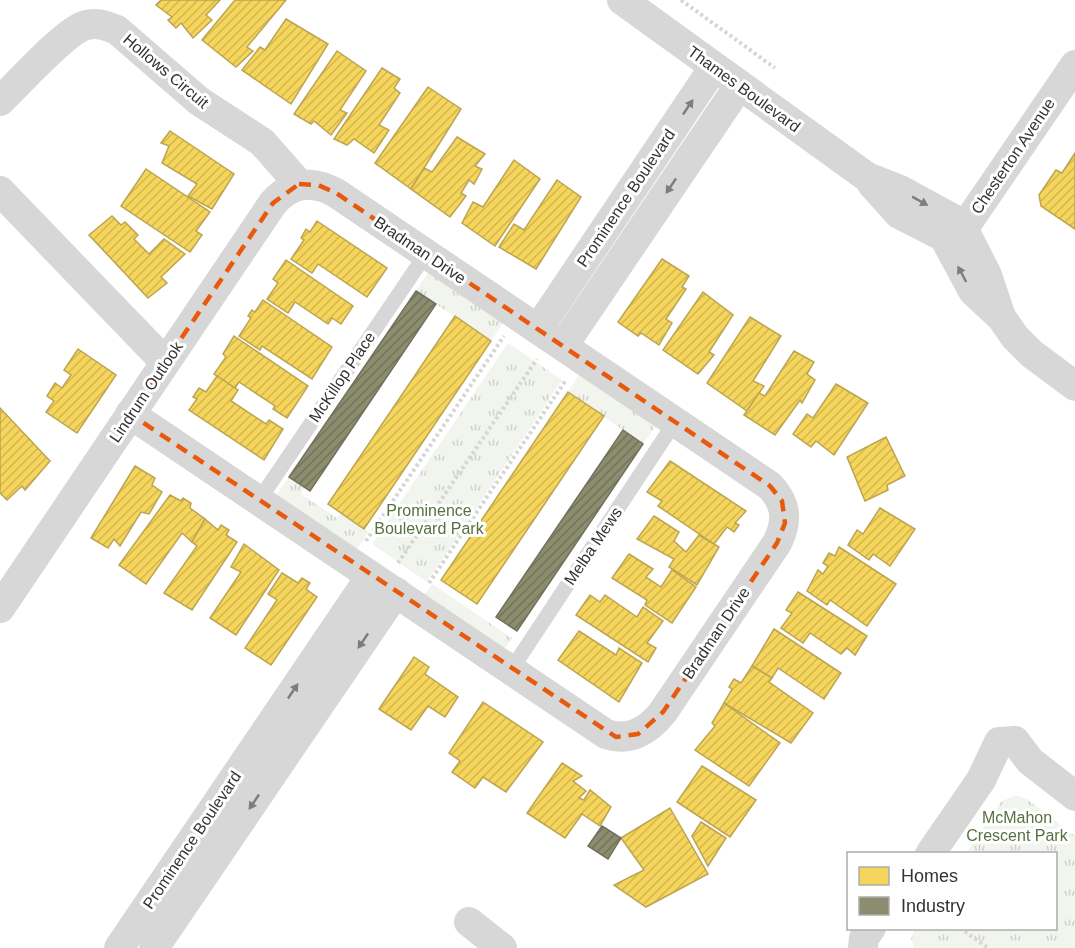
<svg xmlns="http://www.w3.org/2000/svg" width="1075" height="948" viewBox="0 0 1075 948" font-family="Helvetica,sans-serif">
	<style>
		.grass { fill: url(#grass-tufts) }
		.homes { fill: url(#homes-hatch); stroke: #bca450; stroke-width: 1.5 }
		.industry { fill: url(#industry-hatch); stroke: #71715c; stroke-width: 1.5 }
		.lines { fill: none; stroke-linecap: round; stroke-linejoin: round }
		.path { stroke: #d6d6d6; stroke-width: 4; stroke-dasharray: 3 3; stroke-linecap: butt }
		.lane { stroke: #d7d7d7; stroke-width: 15 }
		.street { stroke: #d7d7d7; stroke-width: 30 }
		.oneway { fill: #7d7d7d }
		.marked { fill: none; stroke: #e8590c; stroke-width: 4.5; stroke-dasharray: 12 8; stroke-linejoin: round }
		.labels { text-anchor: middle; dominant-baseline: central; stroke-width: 6; stroke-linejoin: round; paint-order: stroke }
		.street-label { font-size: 16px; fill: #333; stroke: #fff }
		.park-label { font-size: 16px; fill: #56703f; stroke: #fff }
	</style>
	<defs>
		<pattern id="grass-tufts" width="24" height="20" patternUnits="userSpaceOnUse" patternTransform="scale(1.5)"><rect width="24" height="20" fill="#f1f5ed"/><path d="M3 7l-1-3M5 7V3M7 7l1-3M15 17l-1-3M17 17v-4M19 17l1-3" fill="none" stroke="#cfd2cc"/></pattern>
		<pattern id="homes-hatch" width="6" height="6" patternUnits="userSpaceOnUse" patternTransform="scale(1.5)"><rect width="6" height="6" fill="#f6d55c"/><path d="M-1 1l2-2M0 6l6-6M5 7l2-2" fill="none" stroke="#d3b750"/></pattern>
		<pattern id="industry-hatch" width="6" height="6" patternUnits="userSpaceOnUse" patternTransform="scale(1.5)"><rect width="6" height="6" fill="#8c8c6e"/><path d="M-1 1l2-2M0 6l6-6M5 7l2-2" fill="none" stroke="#73735b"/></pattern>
	</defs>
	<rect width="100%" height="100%" fill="#fff"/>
	<g class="grass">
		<polygon points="429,271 504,321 491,341 416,291"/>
		<polygon points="508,343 562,380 427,582 372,544"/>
		<polygon points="580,373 657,424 643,444 568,392"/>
		<polygon points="289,477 304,488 301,494 337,518 341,513 369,532 356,550 276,496"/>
		<polygon points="432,584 512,638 504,650 424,596"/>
		<polygon points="1015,795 1027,799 1075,836 1075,948 914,948 911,939 915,929 1056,928 1056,854 966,853 1001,802"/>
	</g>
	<g class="homes">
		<polygon points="161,0 220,0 206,15 212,20 193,38 181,23 176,28 168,20 172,17 156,5"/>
		<polygon points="235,0 286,0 247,47 253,51 236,67 202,40"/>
		<polygon points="286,19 328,44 291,104 242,70 260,47 265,50"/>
		<polygon points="337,51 366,71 340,110 347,113 331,135 314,121 311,124 294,114"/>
		<polygon points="382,68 400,79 394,88 400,93 379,125 389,130 374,153 354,139 347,145 334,139"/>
		<polygon points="428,87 461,109 411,189 375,163"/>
		<polygon points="170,131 234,174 212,209 188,196 197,184 162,163 169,146 161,143"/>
		<polygon points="457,137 485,154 475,166 482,169 474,184 469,180 461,193 466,196 450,217 411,189 424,168 432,172"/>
		<polygon points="1075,153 1075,229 1041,206 1039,195 1056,170 1062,173"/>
		<polygon points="514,160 540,179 495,246 462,223 473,202 483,207"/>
		<polygon points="146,169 210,212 196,231 202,235 190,252 121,206"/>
		<polygon points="557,180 581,197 536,269 499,247 514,224 524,230"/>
		<polygon points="112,216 121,225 125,222 138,235 134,239 149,254 164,239 185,254 161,277 167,283 148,298 89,235"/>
		<polygon points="317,221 387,268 367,297 318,264 312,273 291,259 304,240 301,238 306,229 310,232"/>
		<polygon points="662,259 689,276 682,287 686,289 666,319 672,323 659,345 641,333 638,336 618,322"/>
		<polygon points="286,260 353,306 341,324 332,318 328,324 295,302 288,313 267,299 278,283 273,279"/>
		<polygon points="703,292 733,315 709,352 714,355 698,374 663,350"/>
		<polygon points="263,300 332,347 312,379 262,346 260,350 239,336 251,318 248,316 252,310 255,312"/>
		<polygon points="455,316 491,341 364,529 328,504"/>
		<polygon points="750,317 781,336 753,381 764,386 747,411 707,383"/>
		<polygon points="234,336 308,386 287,418 273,409 275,406 239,382 235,388 214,374 226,357 223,354"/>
		<polygon points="78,349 116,375 77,433 46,412 54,401 47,396 55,383 62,388 71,375 64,370"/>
		<polygon points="794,351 814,362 807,374 815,380 802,403 800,400 775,435 744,415 759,393 765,396"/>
		<polygon points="217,376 238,390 231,401 266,424 269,420 283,429 264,460 189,410 197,399 193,397 199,388 206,392"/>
		<polygon points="836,384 868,403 834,455 816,441 811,447 793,434 807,414 813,418"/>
		<polygon points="568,392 604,416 477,604 441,580"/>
		<polygon points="0,408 50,461 25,490 22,486 7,500 0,493"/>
		<polygon points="886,437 905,476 887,485 888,490 865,501 847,457"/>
		<polygon points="670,461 746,511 735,523 739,525 734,532 727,527 714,544 658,506 662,501 647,492"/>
		<polygon points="135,466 155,478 152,485 162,492 149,514 141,512 120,546 114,539 108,548 91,538"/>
		<polygon points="170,495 181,501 183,498 191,503 190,508 205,519 192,542 182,533 146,584 119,565"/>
		<polygon points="880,508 915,529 890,566 873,554 869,560 848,545 857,530 863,534"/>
		<polygon points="654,516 679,532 674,541 686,552 699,535 719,547 697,585 669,567 674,559 637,539"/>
		<polygon points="205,519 218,530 221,525 229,530 226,535 237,542 192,610 164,593 197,546 192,542"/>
		<polygon points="244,544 279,570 236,635 210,618 241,572 231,567"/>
		<polygon points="839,547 896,584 867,626 830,600 827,605 807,591 818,570 823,574 828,566 823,563 829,553 835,556"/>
		<polygon points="629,554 653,569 646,577 661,587 672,570 696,587 672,623 645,605 647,600 612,578"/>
		<polygon points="282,573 298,583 302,578 310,583 306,589 317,597 271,665 245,648 277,600 268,594"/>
		<polygon points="798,592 867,636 855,655 847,648 841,654 810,633 803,643 781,628 792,613 786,610"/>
		<polygon points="590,595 600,602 605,595 637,617 643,607 663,621 647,643 656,648 648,662 576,615"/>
		<polygon points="774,629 841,673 824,699 778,668 772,678 752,666"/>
		<polygon points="579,631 616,655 619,648 642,663 619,702 558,660"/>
		<polygon points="414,657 429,667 425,674 458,697 445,717 428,706 411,730 379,709"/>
		<polygon points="752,666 772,678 769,682 813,713 791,743 724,703 732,689 729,687 734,679 741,683"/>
		<polygon points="483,702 543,742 506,792 483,777 475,788 452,772 460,761 449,753"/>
		<polygon points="724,703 780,743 749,786 695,750 715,726 712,723"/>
		<polygon points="562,763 582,776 573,781 586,791 579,798 584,800 590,790 611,807 600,826 582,814 565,838 527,813"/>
		<polygon points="702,766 756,800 730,837 677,802"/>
		<polygon points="670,808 708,874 646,907 614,885 644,870 621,838"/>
		<polygon points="701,822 726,838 708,866 692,836"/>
	</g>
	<g class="industry">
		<polygon points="416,291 436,304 310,491 289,477"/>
		<polygon points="623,430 643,444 517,631 496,617"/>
		<polygon points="602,826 621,838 608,859 588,846"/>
	</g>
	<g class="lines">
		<g class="path">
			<polyline points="681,0 775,68"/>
			<polyline points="366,541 504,336"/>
			<polyline points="398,563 537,359"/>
			<polyline points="429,583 566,380"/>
			<polyline points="960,928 988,948"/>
		</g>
		<g class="lane">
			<polyline points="259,500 426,254"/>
			<polyline points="511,670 675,422"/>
		</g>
		<g class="street">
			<polyline points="622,0 867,177 900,190 955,220 963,228 987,275 1001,317"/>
			<path d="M0 101C19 83 60 37 81 27 94 21 105 25 117 30L199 101 262 142 299 184"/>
			<polyline points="872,184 899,214 944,237 973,291 1001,317 1015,337 1032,354 1075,386"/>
			<polyline points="0,191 165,362"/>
			<polyline points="951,242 968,222 1075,65"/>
			<polyline points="538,329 714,67"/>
			<polyline points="563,346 739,86"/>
			<path d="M0 608 273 203C292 182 312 180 336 193L770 486C787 504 788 521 777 543L663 712C648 731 629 742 606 734L130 414"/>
			<polyline points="930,854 981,780 999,742 1015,741 1030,761 1075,796"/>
			<polyline points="469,922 502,948"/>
			<polyline points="119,948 371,576"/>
			<polyline points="154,948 396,592"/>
			<polyline points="863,948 864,938 871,928"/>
		</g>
	</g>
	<defs><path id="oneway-solid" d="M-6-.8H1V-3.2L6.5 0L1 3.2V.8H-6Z" transform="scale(1.5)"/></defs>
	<g class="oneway">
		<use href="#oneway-solid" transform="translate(688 107) rotate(-56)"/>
		<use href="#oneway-solid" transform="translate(671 186) rotate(124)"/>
		<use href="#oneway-solid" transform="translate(920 201) rotate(29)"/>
		<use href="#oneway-solid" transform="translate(962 274) rotate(-118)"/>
		<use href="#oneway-solid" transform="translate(363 641) rotate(124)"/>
		<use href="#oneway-solid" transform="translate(293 691) rotate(-56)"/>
		<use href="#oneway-solid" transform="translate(254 802) rotate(124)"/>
	</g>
	<path class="marked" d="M299 184 318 185 336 193 770 486 782 501 785 523 777 543 663 712 638 734 616 737 130 414 273 203Z"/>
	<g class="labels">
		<g class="street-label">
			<text transform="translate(166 71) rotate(40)">Hollows Circuit</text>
			<text transform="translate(744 89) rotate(36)">Thames Boulevard</text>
			<text transform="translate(1013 156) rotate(-56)">Chesterton Avenue</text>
			<text transform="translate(626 198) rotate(-56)">Prominence Boulevard</text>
			<text transform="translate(420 250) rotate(34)">Bradman Drive</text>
			<text transform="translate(342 377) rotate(-56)">McKillop Place</text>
			<text transform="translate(146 392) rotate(-56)">Lindrum Outlook</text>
			<text transform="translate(593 546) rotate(-56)">Melba Mews</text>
			<text transform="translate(716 633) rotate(-56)">Bradman Drive</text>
			<text transform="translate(192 840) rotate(-56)">Prominence Boulevard</text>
		</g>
		<g class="park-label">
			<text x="429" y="510">Prominence<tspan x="429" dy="18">Boulevard Park</tspan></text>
			<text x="1017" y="817">McMahon<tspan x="1017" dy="18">Crescent Park</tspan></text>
		</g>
	</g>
	<rect x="847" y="852" width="210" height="78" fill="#ffffff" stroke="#adadad" stroke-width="1.5"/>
	<rect x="859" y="867" width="30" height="18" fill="#f6d55c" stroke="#adadad" stroke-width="1.5"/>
	<text x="901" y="882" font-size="18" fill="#333333">Homes</text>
	<rect x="859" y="897" width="30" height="18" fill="#8c8c6e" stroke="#adadad" stroke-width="1.5"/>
	<text x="901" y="912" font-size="18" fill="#333333">Industry</text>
</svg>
